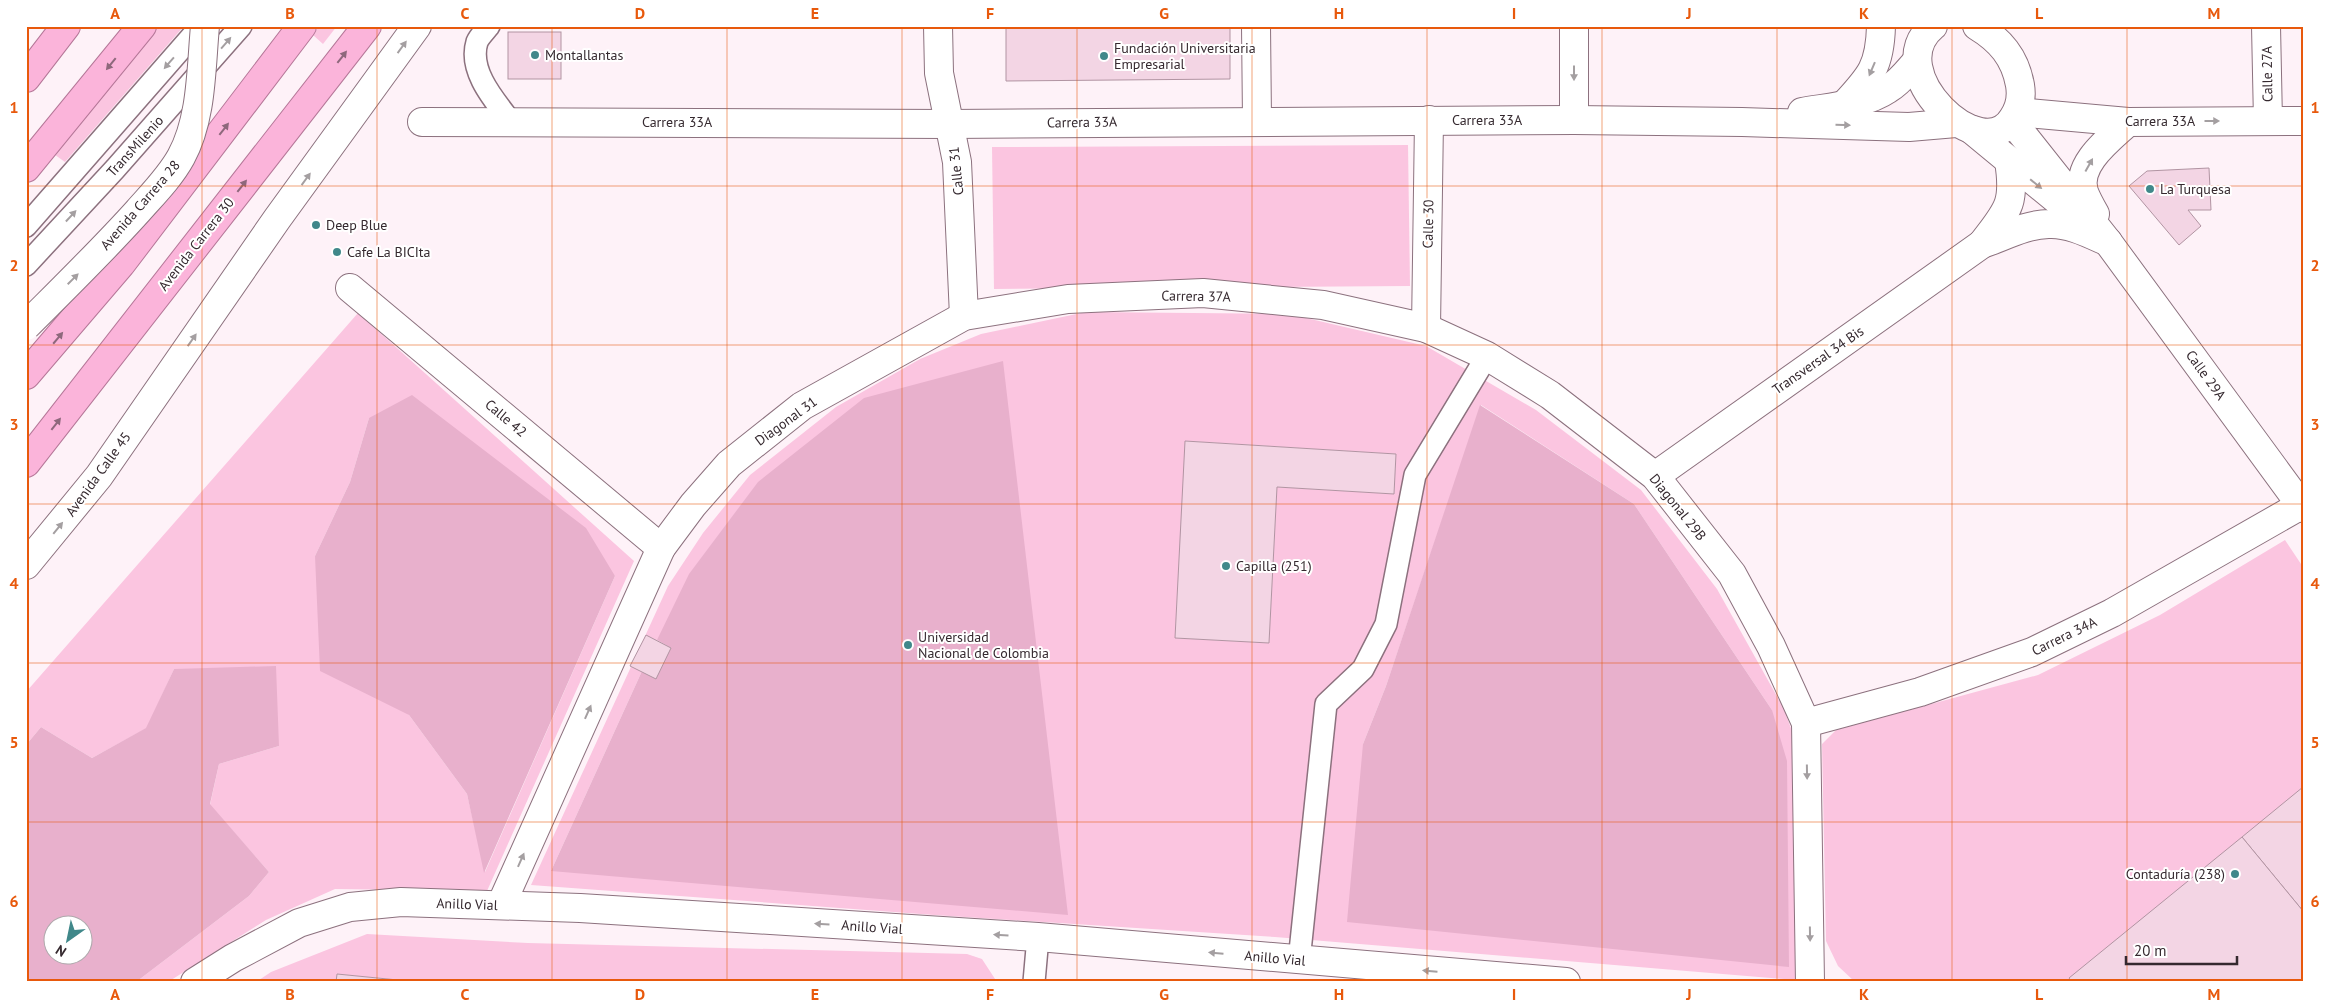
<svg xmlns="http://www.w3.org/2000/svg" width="2329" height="1008" viewBox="0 0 2329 1008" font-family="'PT Sans',sans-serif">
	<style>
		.green { fill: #fbc5e0; fill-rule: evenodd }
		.forest { fill: #e8b0cc; fill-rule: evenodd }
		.building { fill: #f3d5e4; stroke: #b194a2 }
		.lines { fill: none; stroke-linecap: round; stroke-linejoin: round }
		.service-casing { stroke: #8c717e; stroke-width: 24 }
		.minor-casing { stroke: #8c717e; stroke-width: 30 }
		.secondary-casing { stroke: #8c717e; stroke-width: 30 }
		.trunk-casing { stroke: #b57798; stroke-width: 30 }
		.service { stroke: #fff; stroke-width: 21 }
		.minor { stroke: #fff; stroke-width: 28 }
		.secondary { stroke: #fff; stroke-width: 28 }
		.trunk { stroke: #fbb4da; stroke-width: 28 }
		.secondary-bridge-casing { stroke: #8c717e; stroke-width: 30; stroke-linecap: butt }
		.secondary-bridge { stroke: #fff; stroke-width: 28 }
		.oneway { fill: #a49fa1 }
		.oneway2 { fill: #8e687c }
		.grid { fill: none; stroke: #e8590c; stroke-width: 1; stroke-opacity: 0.55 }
		.poi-dot { fill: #40888a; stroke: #fff; stroke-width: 2 }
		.labels { text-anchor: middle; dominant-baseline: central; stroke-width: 4; stroke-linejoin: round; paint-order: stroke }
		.poi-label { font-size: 14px; fill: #35292f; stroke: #fff; text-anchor: start }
		.street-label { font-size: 14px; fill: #35292f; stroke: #fff }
		.neatline { fill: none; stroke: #e8590c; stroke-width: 2 }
		.grid-label { font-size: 16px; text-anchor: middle; font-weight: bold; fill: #e8590c }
	</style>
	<rect width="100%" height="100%" fill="#fef2f8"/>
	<g class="green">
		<polygon points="157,26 184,26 65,162 51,152"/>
		<polygon points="319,26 337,26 323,44 313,35"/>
		<polygon points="1408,145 1410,286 994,289 992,147"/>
		<path d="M1086 312 1289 314 1426 346 1536 410 1641 490 1717 589 1784 709 1798 748 1796 980 1275 937 934 915 531 885 668 586 703 533 750 475 836 407 920 359 981 334ZM1003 361 551 871 642 671 656 679 671 648 657 640ZM1481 405 1634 504 1772 710 1363 744 1386 686ZM1186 441 1396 454 1394 494 1277 487 1269 643 1175 638Z"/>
		<path d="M358 313 634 561 487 891 335 889 266 920 168 982H136L249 896 269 872 210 805 219 764 279 746 174 669 147 728 92 758 41 727 26 745V692ZM369 418 615 576 485 872 467 794 409 715 315 556 350 482Z"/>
		<polygon points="2285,540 2303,567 2303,911 2070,978 2072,982 1855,982 1838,966 1826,941 1822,744 1836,730 2038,675 2160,615"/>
		<polygon points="367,934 528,943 967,954 982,959 997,982 418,982 337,974 336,982 256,982 271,972"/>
	</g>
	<g class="forest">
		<polygon points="1003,361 1068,915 551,871 642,671 656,678 671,648 657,640 689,574 758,482 864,398"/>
		<polygon points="412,395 586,528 615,576 484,873 467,794 409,715 320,671 315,556 350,482 369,418"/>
		<polygon points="1480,405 1634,504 1772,710 1787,761 1789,967 1347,922 1363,744 1386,686"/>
		<path d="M276 666 279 746 219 764 210 804 269 872 249 896 136 982H26V745L41 727 92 758 146 728 174 669ZM52 926H82V956H52Z"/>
	</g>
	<g class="building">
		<polygon points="1006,26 1230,26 1230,79 1006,81"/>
		<rect x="508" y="32" width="53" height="47"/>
		<polygon points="2209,168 2211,210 2188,210 2201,226 2179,245 2129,186 2147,171"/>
		<polygon points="1185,441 1396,454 1394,494 1277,487 1269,643 1175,638"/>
		<polygon points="646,635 671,648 656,679 630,666"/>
		<polygon points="2303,787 2303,911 2242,837"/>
		<polygon points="2242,837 2303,911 2303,982 2072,982 2069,978"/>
		<polygon points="337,974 418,982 336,982"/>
	</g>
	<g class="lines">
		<g class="service-casing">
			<g id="service">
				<path d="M489 26C485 31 479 37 477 42 468 71 495 101 511 122"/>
				<polyline points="26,226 201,26"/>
				<polyline points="26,265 115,169 241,26"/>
				<polyline points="1299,961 1326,704 1363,669 1386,624 1415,475 1487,356"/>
				<polyline points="1034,982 1038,937"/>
			</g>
		</g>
		<g class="minor-casing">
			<g id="minor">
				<polyline points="938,26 939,73 957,162 964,316"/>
				<polyline points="1256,26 1257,120"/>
				<path d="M1933 26C1878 71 1983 170 2013 118 2020 108 2022 97 2020 85 2015 57 2000 40 1977 26"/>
				<polyline points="2266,26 2268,121"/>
				<path d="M1845 104C1871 76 1880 66 1881 26"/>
				<path d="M1802 112C1830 107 1864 105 1888 89 1899 83 1908 71 1916 62"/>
				<polyline points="2017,112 2128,122 2303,121"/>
				<polyline points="1574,120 1574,26"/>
				<polyline points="2012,121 2108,242 2303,508"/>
				<polyline points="422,122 949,124 1574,120 1742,122 1909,127 1956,123"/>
				<polyline points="1972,130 2068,209"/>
				<path d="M2095 214C2091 207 2087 200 2084 192 2075 164 2111 138 2128 122"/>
				<path d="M1982 244C2007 211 2016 205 2009 161"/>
				<polyline points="350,288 661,548"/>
				<polyline points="1426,328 1429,120"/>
				<path d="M1655 476 1982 244C2003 237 2026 224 2049 224 2069 223 2090 234 2108 242"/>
				<polyline points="1806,723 1920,692 2032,652 2112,613 2303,504"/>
				<polyline points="501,905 661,548 693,505 729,464 802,406 964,316 1068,299 1203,293 1323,305 1426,328 1487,356 1550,395 1655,476 1732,574 1771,646 1806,723 1810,982"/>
				<polyline points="195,982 233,958 299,923 350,907 401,902 580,908 1038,937 1566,982"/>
			</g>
		</g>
		<g class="secondary-casing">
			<polyline id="secondary" points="26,565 99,476 277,219 417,26"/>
		</g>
		<g class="trunk-casing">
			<g id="trunk">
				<polyline points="26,78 66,26"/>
				<polyline points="26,168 142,26"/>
				<polyline points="26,375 121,264 302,26"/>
				<polyline points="26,463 367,26"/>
			</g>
		</g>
		<use href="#service" class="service"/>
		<use href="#minor" class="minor"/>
		<use href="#secondary" class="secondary"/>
		<use href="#trunk" class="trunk"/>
		<g class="secondary-bridge-casing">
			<path id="secondary-bridge" d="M26 326C64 288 102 251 138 211 153 194 170 177 181 157 202 119 201 69 205 26"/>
		</g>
		<use href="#secondary-bridge" class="secondary-bridge"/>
	</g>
	<defs><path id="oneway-solid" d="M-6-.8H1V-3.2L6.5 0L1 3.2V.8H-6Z" transform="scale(1.25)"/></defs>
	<g class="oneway">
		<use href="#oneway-solid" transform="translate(226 43) rotate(-49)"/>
		<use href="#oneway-solid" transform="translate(402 47) rotate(-54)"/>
		<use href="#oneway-solid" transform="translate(169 63) rotate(131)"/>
		<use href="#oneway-solid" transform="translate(1872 69) rotate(113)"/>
		<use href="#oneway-solid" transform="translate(1574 73) rotate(90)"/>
		<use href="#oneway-solid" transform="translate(2212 121)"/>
		<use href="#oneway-solid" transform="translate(1843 125) rotate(2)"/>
		<use href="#oneway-solid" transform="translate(2089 165) rotate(-61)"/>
		<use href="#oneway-solid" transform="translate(306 179) rotate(-54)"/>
		<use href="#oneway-solid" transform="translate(2036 184) rotate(39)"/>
		<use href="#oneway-solid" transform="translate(71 216) rotate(-47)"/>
		<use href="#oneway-solid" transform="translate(73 279) rotate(-45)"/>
		<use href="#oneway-solid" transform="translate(192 340) rotate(-55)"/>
		<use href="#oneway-solid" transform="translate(58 528) rotate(-51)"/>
		<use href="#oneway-solid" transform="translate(588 712) rotate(-66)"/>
		<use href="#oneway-solid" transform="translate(1807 772) rotate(89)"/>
		<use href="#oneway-solid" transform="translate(521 860) rotate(-66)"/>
		<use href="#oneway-solid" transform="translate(822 924) rotate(-176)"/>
		<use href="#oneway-solid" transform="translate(1810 934) rotate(89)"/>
		<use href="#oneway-solid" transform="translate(1001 935) rotate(-176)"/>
		<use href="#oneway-solid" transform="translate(1216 953) rotate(-175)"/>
		<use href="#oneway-solid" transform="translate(1430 971) rotate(-175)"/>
	</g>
	<g class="oneway2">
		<use href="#oneway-solid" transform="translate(342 57) rotate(-52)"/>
		<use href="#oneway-solid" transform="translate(111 64) rotate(129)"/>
		<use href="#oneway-solid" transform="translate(224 129) rotate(-52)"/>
		<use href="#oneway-solid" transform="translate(242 186) rotate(-52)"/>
		<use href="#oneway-solid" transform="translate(58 338) rotate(-50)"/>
		<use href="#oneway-solid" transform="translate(56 424) rotate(-52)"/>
	</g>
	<path class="grid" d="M202 26V982M377 26V982M552 26V982M727 26V982M902 26V982M1077 26V982M1252 26V982M1427 26V982M1602 26V982M1777 26V982M1952 26V982M2127 26V982M26 186H2303M26 345H2303M26 504H2303M26 663H2303M26 822H2303"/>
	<g class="poi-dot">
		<circle cx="535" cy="55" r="5"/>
		<circle cx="1104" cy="56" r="5"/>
		<circle cx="2150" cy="189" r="5"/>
		<circle cx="316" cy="225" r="5"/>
		<circle cx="337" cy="252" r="5"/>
		<circle cx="1226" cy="566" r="5"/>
		<circle cx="908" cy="645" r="5"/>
		<circle cx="2235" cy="874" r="5"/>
	</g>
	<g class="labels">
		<g class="poi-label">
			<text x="1114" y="48">Fundación Universitaria<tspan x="1114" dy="16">Empresarial</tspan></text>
			<text x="545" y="55">Montallantas</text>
			<text x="2160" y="189">La Turquesa</text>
			<text x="326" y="225">Deep Blue</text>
			<text x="347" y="252">Cafe La BICIta</text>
			<text x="1236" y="566">Capilla (251)</text>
			<text x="918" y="637">Universidad<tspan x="918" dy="16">Nacional de Colombia</tspan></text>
			<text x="2225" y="874" text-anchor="end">Contaduría (238)</text>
		</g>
		<g class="street-label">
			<text transform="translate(2267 74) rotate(-91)">Calle 27A</text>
			<text x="1487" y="120">Carrera 33A</text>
			<text x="2160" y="121">Carrera 33A</text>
			<text x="677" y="122">Carrera 33A</text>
			<text transform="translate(1082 122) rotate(-1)">Carrera 33A</text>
			<text transform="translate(135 146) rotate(-48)">TransMilenio</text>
			<text transform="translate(956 171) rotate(-96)">Calle 31</text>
			<text transform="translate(140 205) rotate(-49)">Avenida Carrera 28</text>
			<text transform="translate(1428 224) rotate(-89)">Calle 30</text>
			<text transform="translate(196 244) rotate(-52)">Avenida Carrera 30</text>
			<text transform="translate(1196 296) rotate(1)">Carrera 37A</text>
			<text transform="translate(1818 360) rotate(-35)">Transversal 34 Bis</text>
			<text transform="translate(2206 375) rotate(54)">Calle 29A</text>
			<text transform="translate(506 418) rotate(40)">Calle 42</text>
			<text transform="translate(786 421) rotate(-36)">Diagonal 31</text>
			<text transform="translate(98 474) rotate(-54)">Avenida Calle 45</text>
			<text transform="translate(1678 507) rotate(51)">Diagonal 29B</text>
			<text transform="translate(2064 636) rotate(-26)">Carrera 34A</text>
			<text transform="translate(467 904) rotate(2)">Anillo Vial</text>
			<text transform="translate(872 927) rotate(4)">Anillo Vial</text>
			<text transform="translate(1275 958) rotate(5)">Anillo Vial</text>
		</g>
	</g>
	<rect width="2329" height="1008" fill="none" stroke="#ffffff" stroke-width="55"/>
	<g transform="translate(68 940) rotate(213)"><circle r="24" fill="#ffffff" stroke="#aea9ac"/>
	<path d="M0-4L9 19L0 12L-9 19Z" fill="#40888a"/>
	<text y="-8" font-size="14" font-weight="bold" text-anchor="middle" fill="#35292f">N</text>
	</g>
	<path d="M2126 956v8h111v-8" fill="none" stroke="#35292f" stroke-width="2.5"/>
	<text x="2134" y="956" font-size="15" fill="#35292f" stroke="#ffffff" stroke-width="4" paint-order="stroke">20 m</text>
	<rect x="28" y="28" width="2274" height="952" class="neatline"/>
	<g class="grid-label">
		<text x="115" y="19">A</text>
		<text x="290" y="19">B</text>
		<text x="465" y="19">C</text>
		<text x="640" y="19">D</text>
		<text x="815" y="19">E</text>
		<text x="990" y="19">F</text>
		<text x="1164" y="19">G</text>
		<text x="1339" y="19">H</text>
		<text x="1514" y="19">I</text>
		<text x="1689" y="19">J</text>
		<text x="1864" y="19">K</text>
		<text x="2039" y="19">L</text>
		<text x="2214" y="19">M</text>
		<text x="14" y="113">1</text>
		<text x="2315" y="113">1</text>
		<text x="14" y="271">2</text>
		<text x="2315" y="271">2</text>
		<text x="14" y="430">3</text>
		<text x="2315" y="430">3</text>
		<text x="14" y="589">4</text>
		<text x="2315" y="589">4</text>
		<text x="14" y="748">5</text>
		<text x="2315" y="748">5</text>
		<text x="14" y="907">6</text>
		<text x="2315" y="907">6</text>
		<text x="115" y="1000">A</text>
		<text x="290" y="1000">B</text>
		<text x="465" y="1000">C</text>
		<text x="640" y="1000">D</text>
		<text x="815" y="1000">E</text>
		<text x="990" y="1000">F</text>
		<text x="1164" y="1000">G</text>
		<text x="1339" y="1000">H</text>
		<text x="1514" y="1000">I</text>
		<text x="1689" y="1000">J</text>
		<text x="1864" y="1000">K</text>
		<text x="2039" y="1000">L</text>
		<text x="2214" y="1000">M</text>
	</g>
</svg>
